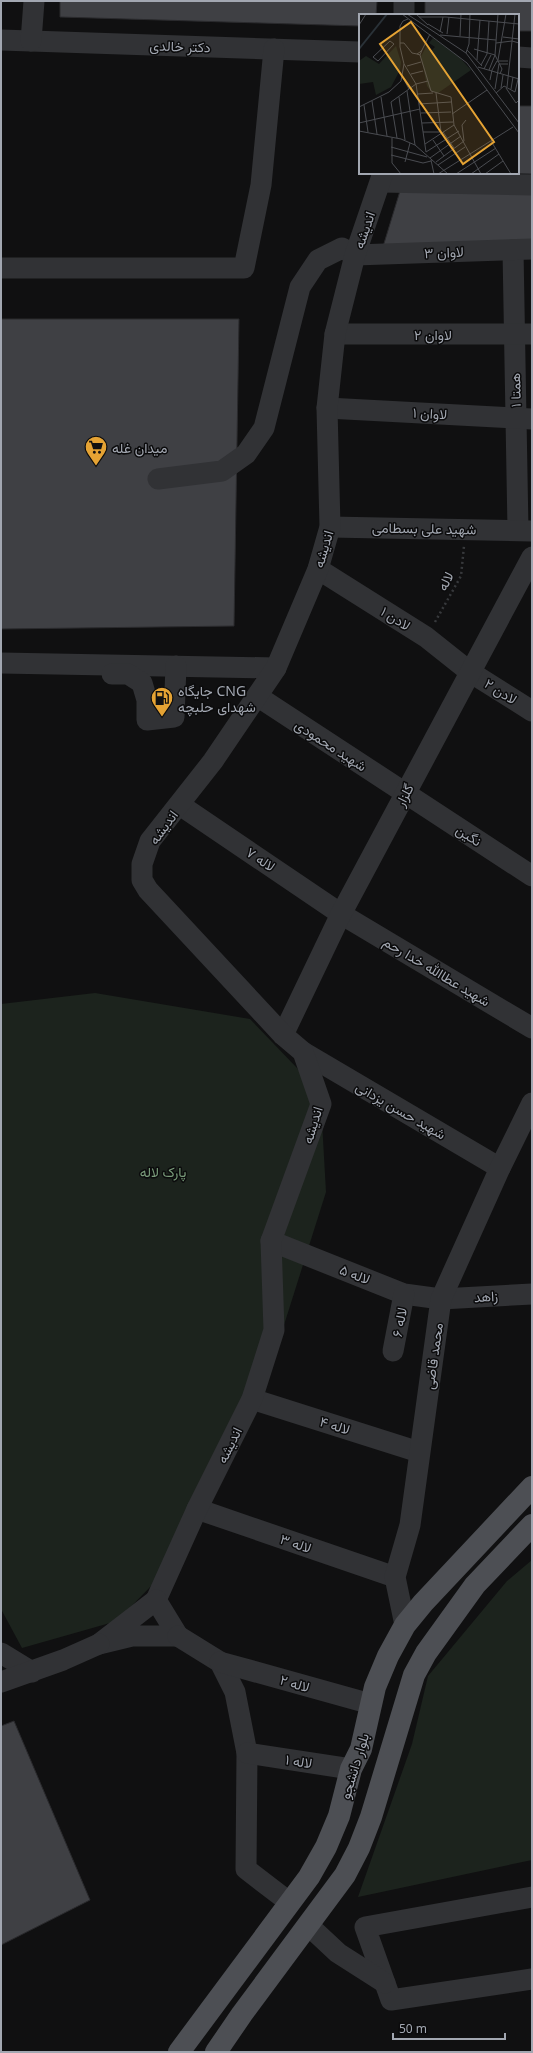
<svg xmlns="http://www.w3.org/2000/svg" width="533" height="2053" viewBox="0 0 533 2053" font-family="'Noto Sans',Vazirmatn,sans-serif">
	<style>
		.green { fill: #1c231d }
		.building { fill: #3f4044; stroke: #2a2a2d }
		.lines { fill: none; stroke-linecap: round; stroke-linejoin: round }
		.path { stroke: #37393c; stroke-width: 2.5; stroke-dasharray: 2 3; stroke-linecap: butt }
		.minor { stroke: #313235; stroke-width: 21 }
		.major { stroke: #4d4f54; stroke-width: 22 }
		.labels { text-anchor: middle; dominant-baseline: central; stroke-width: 3; stroke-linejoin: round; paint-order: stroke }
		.street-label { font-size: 14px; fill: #a2a7b1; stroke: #0b0b0c }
		.poi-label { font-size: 14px; fill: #a2a7b1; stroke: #0b0b0c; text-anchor: start }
		.park-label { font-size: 14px; fill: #799b7a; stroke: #0b0b0c }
		.inset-river { fill: none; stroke: #2a3238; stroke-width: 2 }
		.inset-road { fill: none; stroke: #4a4c51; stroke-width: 1 }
		.view { fill: #e5a334; fill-opacity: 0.15; stroke: #e5a334; stroke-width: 2 }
		.inset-edge { fill: none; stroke: #a2a7b1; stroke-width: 2 }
	</style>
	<rect width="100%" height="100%" fill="#101011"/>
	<g class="green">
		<polygon points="95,993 250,1019 297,1068 321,1104 326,1192 284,1325 153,1584 117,1621 22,1648 1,1609 1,1004"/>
		<polygon points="532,1560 532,1860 358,1897 412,1744 428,1676 507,1581"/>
	</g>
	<g class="building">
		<polygon points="60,1 377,1 376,15 360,15 360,26 60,17"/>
		<polygon points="425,1 532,1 532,31 518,31 518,15 425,15"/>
		<polygon points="518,106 532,106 532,174 500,173 518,173"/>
		<polygon points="400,191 532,194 532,245 382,250"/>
		<polygon points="1,319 239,319 234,626 1,629"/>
		<polygon points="14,1721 90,1900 1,1945 1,1726"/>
	</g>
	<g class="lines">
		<polyline class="path" points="435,622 461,576 464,546"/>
		<g class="minor">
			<polyline points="404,15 404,1"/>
			<polyline points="1,40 360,52"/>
			<polyline points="31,41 34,1"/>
			<polyline points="518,57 532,58"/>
			<polyline points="381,182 532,185"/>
			<polyline points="513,250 518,530"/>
			<polyline points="1,268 244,268 261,185 274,49"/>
			<polyline points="335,334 532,334"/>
			<polyline points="327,408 532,419"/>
			<polyline points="158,479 222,471 246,454 264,428 300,287 318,260 342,248 355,255 532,249"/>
			<polyline points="330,527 531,531"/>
			<polyline points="318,569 426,637 470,672 532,711"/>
			<polyline points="1,663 276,668"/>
			<polyline points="112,674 128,674 142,683 147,700 147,720 174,717 176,666"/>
			<polyline points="257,696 532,876"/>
			<polyline points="180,805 341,914 532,1028"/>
			<polyline points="283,1035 341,914 532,557"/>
			<polyline points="303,1052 500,1168"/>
			<polyline points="271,1241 404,1294 441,1299 532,1294"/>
			<polyline points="393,1351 404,1294"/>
			<polyline points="252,1399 419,1452"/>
			<polyline points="197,1509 395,1577"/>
			<polyline points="156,1600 197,1509 252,1399 274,1330 271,1241 321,1104 303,1052 283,1035 148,890 142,880 142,864 150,841 213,761 276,668 318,569 330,527 327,408 335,334 355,255 383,173"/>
			<polygon points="156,1600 178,1636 132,1636 99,1644"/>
			<polyline points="405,1625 395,1577 410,1525 441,1299 500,1168 532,1103"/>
			<polyline points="178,1636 220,1662 235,1692 247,1753 246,1869 289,1902"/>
			<polyline points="1,1653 32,1672"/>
			<polyline points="220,1662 371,1704"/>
			<polyline points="1,1682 63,1660 99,1644"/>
			<polyline points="247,1753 351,1769"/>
			<polyline points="532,1897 365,1927 391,2000 532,1979"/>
			<polyline points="308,1925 338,1953 385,1983"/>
		</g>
		<g class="major">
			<polyline points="179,2052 309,1877 326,1847 339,1816 351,1769 361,1749 375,1687 388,1656 405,1625 423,1603 532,1487"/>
			<polyline points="216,2052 242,2014 345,1875 359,1848 371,1817 414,1675 426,1653 475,1585 532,1525"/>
		</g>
	</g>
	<defs>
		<g id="supermarket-pin" transform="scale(1.15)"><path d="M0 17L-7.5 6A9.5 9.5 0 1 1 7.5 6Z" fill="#e5a334" stroke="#0b0b0c"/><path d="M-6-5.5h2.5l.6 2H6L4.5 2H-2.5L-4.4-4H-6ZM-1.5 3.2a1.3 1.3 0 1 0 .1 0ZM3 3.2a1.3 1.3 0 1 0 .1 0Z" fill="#111"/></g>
		<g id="fuel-pin" transform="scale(1.15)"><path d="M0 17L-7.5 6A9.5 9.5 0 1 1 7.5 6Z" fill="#e5a334" stroke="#0b0b0c"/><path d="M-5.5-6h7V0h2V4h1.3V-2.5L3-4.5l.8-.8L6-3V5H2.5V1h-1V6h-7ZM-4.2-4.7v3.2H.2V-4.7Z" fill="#111"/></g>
	</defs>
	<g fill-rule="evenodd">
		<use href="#supermarket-pin" x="96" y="447"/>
		<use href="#fuel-pin" x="162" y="698"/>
	</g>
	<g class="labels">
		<g class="street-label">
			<text transform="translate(180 46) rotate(2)">دکتر خالدی</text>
			<text transform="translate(364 230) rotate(-71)">اندیشه</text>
			<text transform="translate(444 252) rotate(-2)">لاوان ۳</text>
			<text x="433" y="334">لاوان ۲</text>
			<text transform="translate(515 390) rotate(-91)">همتا ۱</text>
			<text transform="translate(430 413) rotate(3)">لاوان ۱</text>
			<text transform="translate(424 528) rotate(1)">شهید علی بسطامی</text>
			<text transform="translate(323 549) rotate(-74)">اندیشه</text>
			<text transform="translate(445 581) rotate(-64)">لاله</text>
			<text transform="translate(396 618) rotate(32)">لادن ۱</text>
			<text transform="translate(501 691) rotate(32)">لادن ۲</text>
			<text transform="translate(331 745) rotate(33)">شهید محمودی</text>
			<text transform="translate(404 795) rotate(-62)">گلزار</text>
			<text transform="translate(163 827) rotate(-54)">اندیشه</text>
			<text transform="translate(469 835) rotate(33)">نگین</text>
			<text transform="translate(261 859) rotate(34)">لاله ۷</text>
			<text transform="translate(437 971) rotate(31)">شهید عطاالله خدا رحم</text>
			<text transform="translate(401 1110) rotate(30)">شهید حسن یزدانی</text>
			<text transform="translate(312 1125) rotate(-73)">اندیشه</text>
			<text transform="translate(355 1274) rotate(21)">لاله ۵</text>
			<text transform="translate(486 1296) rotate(-3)">زاهد</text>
			<text transform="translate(399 1322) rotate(-79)">لاله ۶</text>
			<text transform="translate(433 1356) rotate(-82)">محمد قاضی</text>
			<text transform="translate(335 1425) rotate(17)">لاله ۴</text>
			<text transform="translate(229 1445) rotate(-64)">اندیشه</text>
			<text transform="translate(296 1543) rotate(19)">لاله ۳</text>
			<text transform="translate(295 1683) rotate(16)">لاله ۲</text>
			<text transform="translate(299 1761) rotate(9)">لاله ۱</text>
			<text transform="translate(354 1766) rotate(-73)">بلوار دانشجو</text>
		</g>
		<g class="poi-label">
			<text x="112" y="447">میدان غله</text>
			<text x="178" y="690">جایگاه CNG<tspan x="178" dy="16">شهدای حلبچه</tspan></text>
		</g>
		<g class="park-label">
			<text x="163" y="1171">پارک لاله</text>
		</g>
	</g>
	<g transform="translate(359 14)">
		<rect width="160" height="160" fill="#101011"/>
		<path d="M74 24 101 44 112 56 79 79 72 77 68 72 62 42 67 33 73 36 76 33 70 29ZM37 32 42 48 41 56 32 73 17 81 14 68 0 70V47L7 42 20 50Z" fill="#1c231d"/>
		<path class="inset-river" d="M0 35 28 0"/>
		<path class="inset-road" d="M43 0 108 49 160 119M48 0 107 39 160 109M57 0 69 11M139 0 136 41 143 55 141 60M60 3H87L160 10M69 10 84 19M0 11 7 0M81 18 84 3M88 20 90 3M81 21 137 26M101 22 102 0M144 23 160 25M31 27 35 30 19 47 14 43ZM41 29H45L53 39 58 40M137 29 153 27 160 29M115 35 136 41 130 56M63 36 71 20M63 36 61 41 58 40 61 38ZM108 36 123 52M107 39 110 30 111 0M61 41 72 77 92 83 95 111 122 160M118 46 121 6M139 46 147 0M45 50 57 70 67 138 100 117M122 51 128 40 130 7M48 52 62 48M119 53 160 65M125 55 132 41M52 60 64 57M44 64 50 75M131 66 133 56 138 47H149M148 73 156 0M142 74 144 61M147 74 157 89 160 86M136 75 140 50H149M152 75 154 63M48 77 56 131M77 79 82 118M137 79 145 72 156 78 160 61M59 80 74 79M22 83 28 122M40 83 46 126M13 87 18 120M32 88 57 70 69 67M32 88 38 124M60 90 92 88M5 91 9 118M0 93 30 78 42 67 45 50 41 33V12L44 7 49 5M62 99 92 98M93 100 128 76M0 109 61 95M63 109 94 108M0 117 42 125 56 131 89 160M64 118H82M84 118 95 134M33 124V149L42 160M74 126 85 142M132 127 152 160M66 130 95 111M32 133 68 143M32 141 64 149 72 147M71 144 102 122M72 146 75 160M46 148 51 129M77 148 105 127 103 111 107 106M79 151 106 133M79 160 154 113M97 160 137 134M112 160 140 140M126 160 144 147"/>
		<path class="view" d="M52 8 135 128 104 150 21 30Z"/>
		<rect width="160" height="160" class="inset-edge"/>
	</g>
	<rect width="533" height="2053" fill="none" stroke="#a2a7b1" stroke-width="4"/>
	<path d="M393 2033v6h112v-6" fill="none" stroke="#a2a7b1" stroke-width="2"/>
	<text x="399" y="2033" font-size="12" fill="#a2a7b1" stroke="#0b0b0c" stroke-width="3" paint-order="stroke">50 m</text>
</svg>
